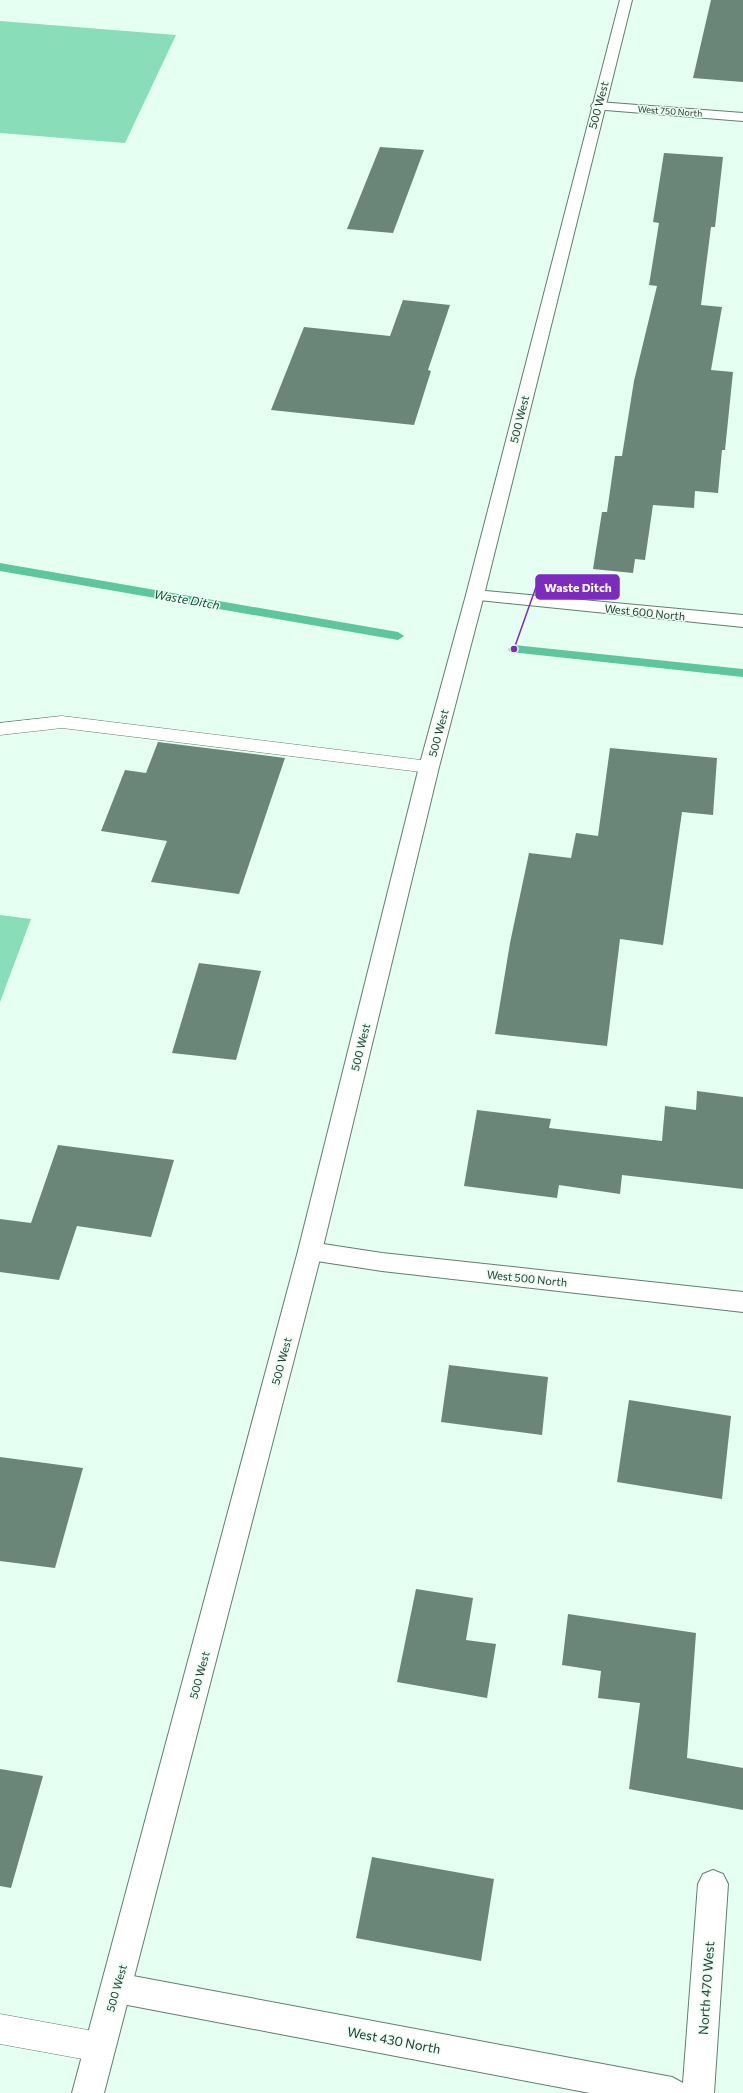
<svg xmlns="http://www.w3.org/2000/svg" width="743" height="2093" viewBox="0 0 743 2093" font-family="Commissioner,sans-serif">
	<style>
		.green { fill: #89deb9 }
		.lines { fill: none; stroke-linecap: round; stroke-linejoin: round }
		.stream { fill: #5dc69c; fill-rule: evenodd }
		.building { fill: #698678 }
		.service-casing { stroke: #627e71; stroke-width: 1 }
		.minor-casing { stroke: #627e71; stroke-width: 2 }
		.secondary-casing { stroke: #627e71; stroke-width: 2 }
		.service { fill: #fff; fill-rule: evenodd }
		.minor { fill: #fff; fill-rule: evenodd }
		.secondary { fill: #fff; fill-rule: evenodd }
		.labels { text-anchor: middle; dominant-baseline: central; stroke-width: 3; stroke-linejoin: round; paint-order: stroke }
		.far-street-label { font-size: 9px; fill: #2c3833; stroke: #e5fff2 }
		.street-label { font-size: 11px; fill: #2c3833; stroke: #e5fff2 }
		.water-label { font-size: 12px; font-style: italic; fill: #1b4836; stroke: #e5fff2 }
		.near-street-label { font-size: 13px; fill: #2c3833; stroke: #e5fff2 }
		.leader { fill: none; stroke: #7b2cbf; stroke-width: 1.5 }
		.callout-dot { fill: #7b2cbf; stroke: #e5fff2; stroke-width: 1.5 }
		.callout { fill: #7b2cbf; stroke: #7b2cbf; stroke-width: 1.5 }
		.callout-label { font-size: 12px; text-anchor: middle; font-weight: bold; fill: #fff }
	</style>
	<rect width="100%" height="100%" fill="#e5fff2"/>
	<g class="green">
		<polygon points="0,21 176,35 125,143 0,133"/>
		<polygon points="0,915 31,919 0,1002"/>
	</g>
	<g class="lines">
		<g class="stream">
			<polygon points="0,563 398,632 404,636 398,640 0,571"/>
			<polygon points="514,645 743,669 743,677 510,652 508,649"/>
		</g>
	</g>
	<g class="building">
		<polygon points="711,0 743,0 743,82 693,78"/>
		<polygon points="380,147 424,150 393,233 347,229"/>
		<polygon points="664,153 723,157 715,227 711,227 701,305 722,307 711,370 733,372 725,450 722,450 718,493 695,491 694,508 653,505 645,560 635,559 633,573 593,569 602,512 607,512 615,456 622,456 634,381 657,286 649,285 659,223 653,222"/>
		<polygon points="403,300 450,305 428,370 431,371 414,425 271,410 304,327 390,336"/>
		<polygon points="158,742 285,758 239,894 151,882 167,841 101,831 125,770 146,773"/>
		<polygon points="610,748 717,758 713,815 682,812 663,945 620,939 607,1046 495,1034 510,943 529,853 571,858 576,833 598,836"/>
		<polygon points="199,963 261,971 236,1060 172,1053"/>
		<polygon points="697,1091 743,1097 743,1189 622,1175 620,1194 559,1185 557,1198 464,1186 477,1110 551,1119 549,1128 662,1141 665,1106 696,1110"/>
		<polygon points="58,1145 174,1160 151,1237 77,1226 59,1280 0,1272 0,1219 31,1223"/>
		<polygon points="449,1365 548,1377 542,1435 441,1422"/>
		<polygon points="629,1400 731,1416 722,1499 617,1482"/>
		<polygon points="0,1457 83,1468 55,1568 0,1561"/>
		<polygon points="416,1589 473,1598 466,1640 496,1644 487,1698 397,1682"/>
		<polygon points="568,1614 696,1633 687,1758 743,1768 743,1810 629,1789 640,1703 598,1698 601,1671 562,1665"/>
		<polygon points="0,1769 43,1776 11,1888 0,1886"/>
		<polygon points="372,1857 494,1879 481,1961 356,1938"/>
	</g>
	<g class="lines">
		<g class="service-casing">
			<g id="service">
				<polygon points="62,716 429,761 436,763 438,767 436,771 429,773 62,728 0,735 0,723"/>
				<polygon points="0,2014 99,2032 109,2037 114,2047 109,2057 99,2062 0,2044"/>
			</g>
		</g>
		<g class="minor-casing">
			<g id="minor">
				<polygon points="598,102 743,113 743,121 593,109 591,106 593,103"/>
				<polygon points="475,590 743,615 743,627 469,599 466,595 469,591"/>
				<polygon points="310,1242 382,1253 743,1292 743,1312 382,1271 310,1260 302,1258 298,1251 302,1244"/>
				<polygon points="713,1870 723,1874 728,1884 714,2093 590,2093 117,2003 106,1999 102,1988 106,1977 117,1973 672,2077 683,2083 698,1884 703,1874"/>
			</g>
		</g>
		<g class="secondary-casing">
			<polygon id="secondary" points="620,0 632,0 484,595 439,767 322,1251 104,2093 72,2093 298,1251 419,767 466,595"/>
		</g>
		<use href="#service" class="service"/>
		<use href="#minor" class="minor"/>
		<use href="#secondary" class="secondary"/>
	</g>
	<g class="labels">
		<g class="far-street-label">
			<text transform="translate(670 111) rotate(4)">West 750 North</text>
		</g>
		<g class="street-label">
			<text transform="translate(598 105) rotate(-75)">500 West</text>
			<text transform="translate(519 419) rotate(-76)">500 West</text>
			<text transform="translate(645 612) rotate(6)">West 600 North</text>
			<text transform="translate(438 733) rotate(-75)">500 West</text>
			<text transform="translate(360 1047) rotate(-76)">500 West</text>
			<text transform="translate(527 1278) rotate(6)">West 500 North</text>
			<text transform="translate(281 1361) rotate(-75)">500 West</text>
			<text transform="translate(199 1675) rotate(-75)">500 West</text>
			<text transform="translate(116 1988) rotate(-74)">500 West</text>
		</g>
		<g class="water-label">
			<text transform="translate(187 599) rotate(10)">Waste Ditch</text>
		</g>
		<g class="near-street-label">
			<text transform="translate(706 1988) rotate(-86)">North 470 West</text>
			<text transform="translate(394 2040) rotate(11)">West 430 North</text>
		</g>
	</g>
	<path class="leader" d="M514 649L536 587"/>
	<circle class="callout-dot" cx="514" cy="649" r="4"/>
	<rect class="callout" x="536" y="575" width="83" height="24" rx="4"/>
	<g class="callout-label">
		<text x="578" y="592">Waste Ditch</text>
	</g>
</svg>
